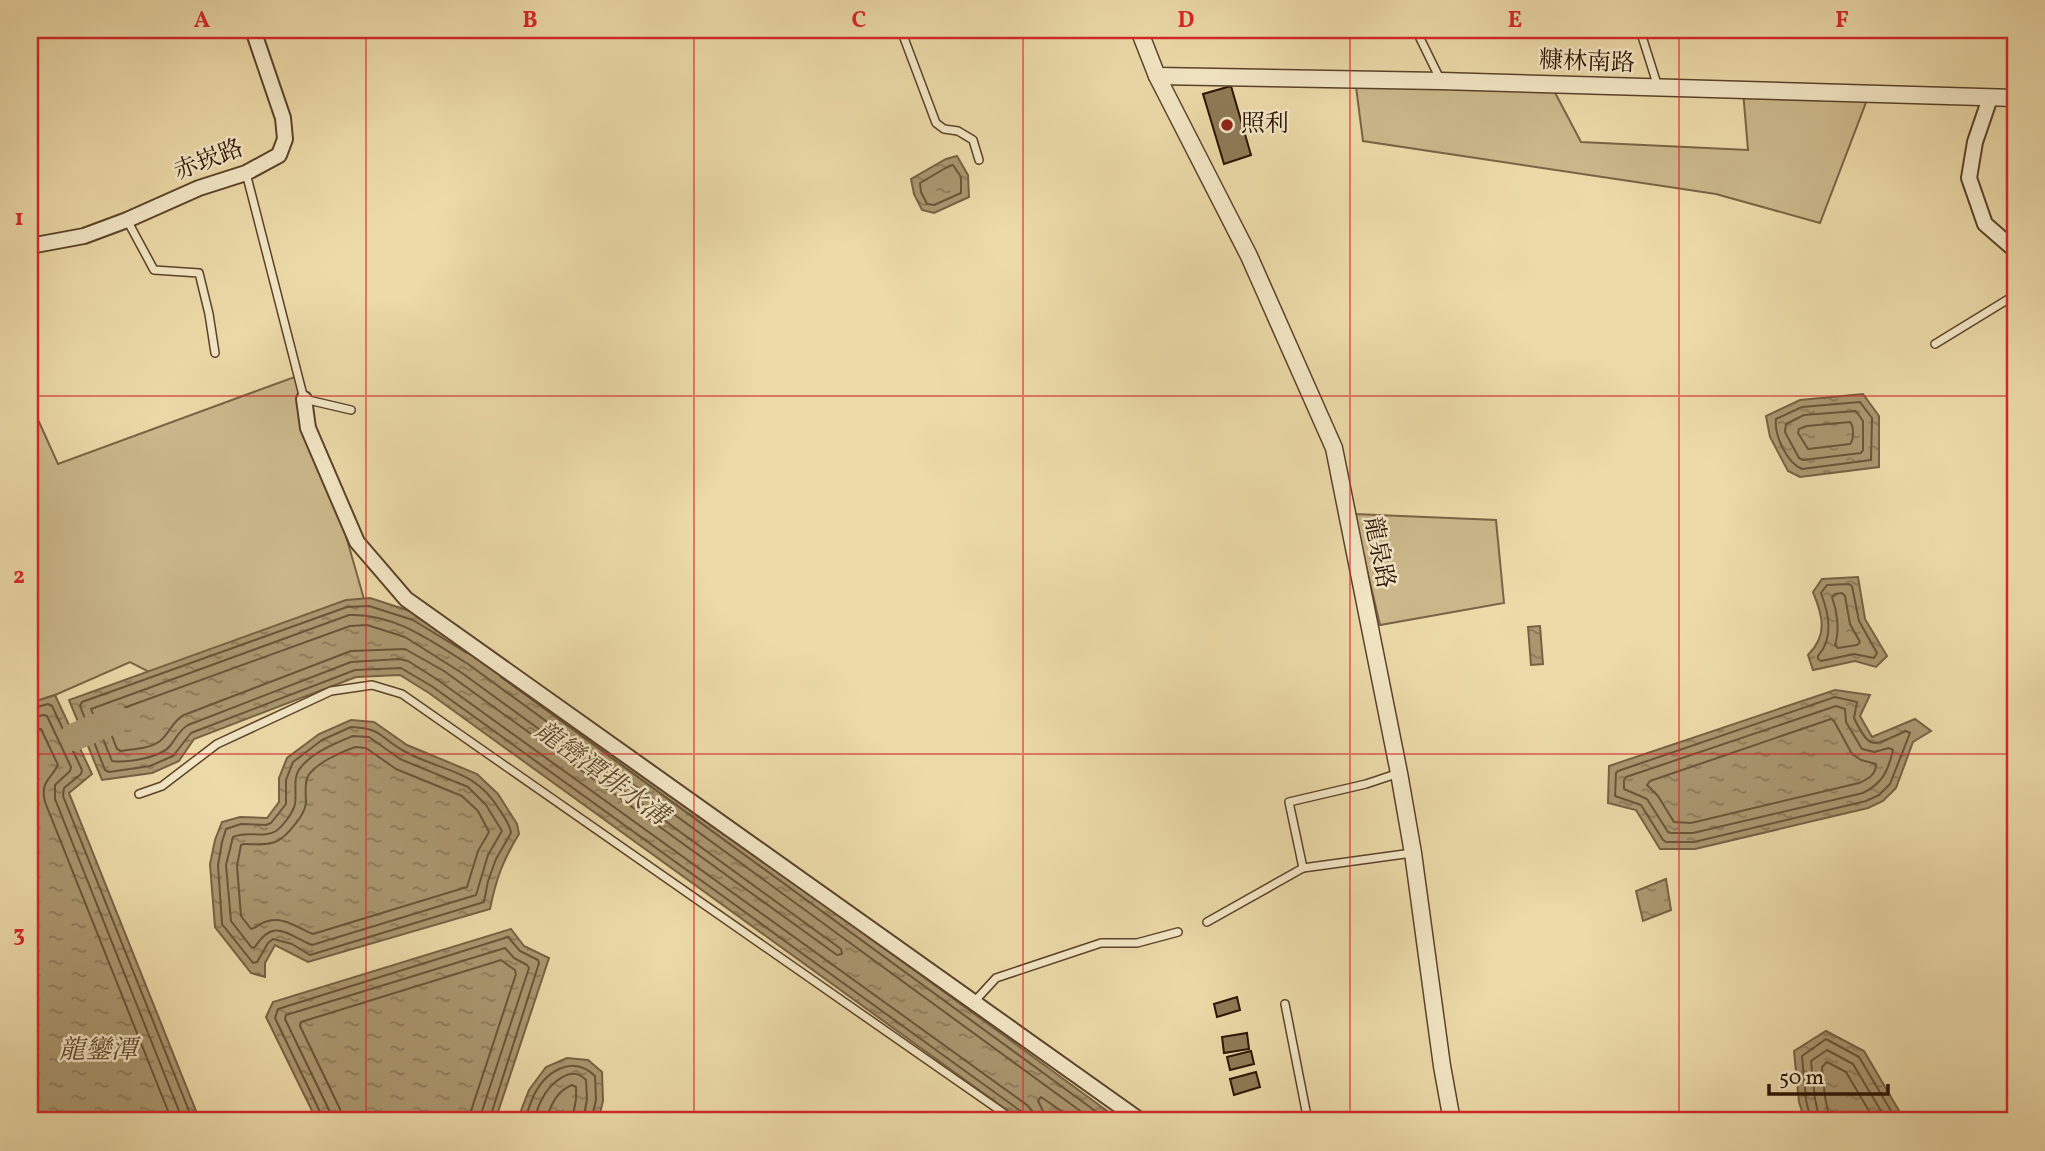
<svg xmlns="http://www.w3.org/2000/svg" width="2045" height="1151" viewBox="0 0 2045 1151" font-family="Vollkorn,'Noto Serif TC',serif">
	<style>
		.green { fill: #cbb88b; stroke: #7a6446; stroke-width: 2 }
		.water { fill: url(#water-ripples); stroke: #766143; stroke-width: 2 }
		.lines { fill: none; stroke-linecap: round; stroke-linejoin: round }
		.shore { stroke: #6a5438; stroke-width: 2 }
		.river { stroke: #aa966f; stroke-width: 28 }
		.building { fill: #8e7a57; stroke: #291100; stroke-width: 2 }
		.service-casing { stroke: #5a432a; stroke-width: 10 }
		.minor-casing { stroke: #5a432a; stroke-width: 18 }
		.tertiary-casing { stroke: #5a432a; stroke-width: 19 }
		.service { stroke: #f3e7c6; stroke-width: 7 }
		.minor { stroke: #f3e7c6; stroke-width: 14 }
		.tertiary { stroke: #f3e7c6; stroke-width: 16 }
		.grid { fill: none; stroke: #d62828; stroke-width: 2; stroke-opacity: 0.55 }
		.poi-dot { fill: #8f2418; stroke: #f3e7c6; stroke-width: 2.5 }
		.labels { text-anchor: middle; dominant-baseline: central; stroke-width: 5; stroke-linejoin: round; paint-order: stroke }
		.street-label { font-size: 24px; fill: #291100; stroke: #f3e7c6 }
		.poi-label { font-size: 24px; fill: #291100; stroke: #f3e7c6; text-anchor: start }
		.water-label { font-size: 26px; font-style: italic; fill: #5d462c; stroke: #f3e7c6 }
		.neatline { fill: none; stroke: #d62828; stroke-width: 2.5 }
		.grid-label { font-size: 23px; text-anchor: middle; font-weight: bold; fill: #d62828 }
	</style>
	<defs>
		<pattern id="water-ripples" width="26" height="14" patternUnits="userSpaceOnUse" patternTransform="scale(1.75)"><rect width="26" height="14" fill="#aa966f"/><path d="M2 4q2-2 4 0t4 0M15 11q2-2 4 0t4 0" fill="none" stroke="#8a7959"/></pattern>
	</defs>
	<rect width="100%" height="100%" fill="#ecdaa8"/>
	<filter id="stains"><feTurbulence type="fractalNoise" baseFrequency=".00286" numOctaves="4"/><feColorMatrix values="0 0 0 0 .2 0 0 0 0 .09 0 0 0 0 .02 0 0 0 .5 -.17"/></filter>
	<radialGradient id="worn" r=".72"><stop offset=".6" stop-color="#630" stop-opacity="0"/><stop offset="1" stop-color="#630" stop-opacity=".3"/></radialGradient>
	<g class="green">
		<polygon points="1355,79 1551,85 1581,142 1748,150 1743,91 1870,92 1820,223 1716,194 1363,141"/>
		<polygon points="300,375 366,606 159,677 130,662 55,695 30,703 30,402 58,464"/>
		<polygon points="1354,514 1496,520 1504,603 1380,625"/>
	</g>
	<g class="water">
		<polygon points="957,156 968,175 969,197 934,213 922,210 914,194 911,179 946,159"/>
		<polygon points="1863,394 1879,416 1879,467 1800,477 1788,471 1770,437 1766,416 1800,400"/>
		<path d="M1858 577 1865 619 1887 656 1876 667 1855 661 1813 670 1808 655C1828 635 1823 616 1813 592L1822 579Z"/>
		<polygon points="370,598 416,613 477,651 1121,1121 1022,1121 429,693 400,675 356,677 194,739 179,761 152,773 102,780 69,700 346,600"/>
		<polygon points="1540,626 1543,664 1531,665 1528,627"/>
		<polygon points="1835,690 1870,695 1860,716 1872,737 1915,719 1931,731 1913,742 1896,788 1883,801 1868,808 1695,849 1660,849 1636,810 1608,803 1609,766"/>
		<polygon points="55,695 92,774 69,793 200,1121 30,1121 30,703"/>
		<path d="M351 720 374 722 407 745 477 774 498 794 517 824 519 834C503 860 496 879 490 909L308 962 275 945 265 963V977L251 973 215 927 210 864 215 840 222 822 240 817 267 818 279 802V778L287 758 319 734Z"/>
		<polygon points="1666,879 1671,910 1643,921 1636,891"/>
		<polygon points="511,929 524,946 549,958 495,1121 317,1121 266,1017 273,1002"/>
		<polygon points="1826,1031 1864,1051 1905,1121 1805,1121 1799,1102 1794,1051"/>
		<polygon points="567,1058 588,1060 602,1072 603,1101 598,1121 517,1121 529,1090 546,1067"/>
	</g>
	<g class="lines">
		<g class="shore">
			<polygon points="953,165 961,177 961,193 934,205 927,204 921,192 920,183 949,166"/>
			<path d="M1860 402 1872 418 1871 460 1802 469C1787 463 1774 435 1776 419L1802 407Z"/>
			<polygon points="1856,411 1863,421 1863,450 1861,453 1803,460 1799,458 1785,432 1786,424 1804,415"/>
			<path d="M1850 422C1854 426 1854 440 1850 444L1808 449 1798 433 1799 429 1807 426Z"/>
			<path d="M1827 585 1849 584 1852 586 1859 621 1877 653 1874 658 1854 654 1821 661 1818 659V656C1834 638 1829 614 1821 593Z"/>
			<path d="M1842 593 1845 596 1850 624 1860 642 1857 645 1838 648 1835 645C1840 630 1837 611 1832 597L1835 594Z"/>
			<path d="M367 625 405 637 462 673 841 949 842 954 837 955 444 671 405 649 351 651 184 715C172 721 170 733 160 741 149 749 133 749 121 751L117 749 105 718 107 714 350 626Z"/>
			<polyline points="467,653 413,620 369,606 347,607 82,702 80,706 105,770 109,772 150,766 173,756 191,733 355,670 401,668 433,687 1022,1112 1025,1121"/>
			<polyline points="501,677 1109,1121"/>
			<path d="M1835 697 1857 702 1854 718C1871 753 1873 745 1906 731L1910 733 1890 784 1879 795 1866 801 1694 842H1666L1663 840 1641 805 1615 796 1616 773 1618 771Z"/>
			<path d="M1836 706 1845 709 1846 722 1862 749 1874 752 1889 748 1893 750C1888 771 1883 783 1863 793L1693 833H1671L1668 832 1647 799 1624 789V780L1626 777Z"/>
			<polyline points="30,709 48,704 52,706 82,770 81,774 64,788 63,796 193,1121"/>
			<polyline points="30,718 44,715 47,716 71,767 70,771 55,785 55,799 183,1121"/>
			<path d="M1831 719 1834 721 1852 754 1861 760 1876 764C1876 775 1868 779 1859 783L1691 823 1674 822 1658 796 1647 785 1650 781Z"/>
			<path d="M351 727C382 728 380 738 404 751 441 772 474 768 499 809 504 817 510 824 511 833L496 859 488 881 484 902 310 955 292 944 273 939 268 943 257 962 253 963 222 924 218 865 222 842 226 829 241 824 266 825 271 823 286 804V780L293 762 322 740Z"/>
			<path d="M30 728 41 729 58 765C51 779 40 781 45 802L172 1121"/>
			<path d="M353 736 369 737 400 759 468 787 486 805 502 831 488 855 476 895 312 945C287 935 274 917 255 947L252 948 231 921 226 865 233 837C246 830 264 839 276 831 283 826 293 813 295 804 297 792 292 777 301 767 313 752 336 743 353 736Z"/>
			<path d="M355 747 366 748 396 769 462 796 478 811 489 832 478 851 467 887 313 934C298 928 282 915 265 922 259 924 256 928 251 929L241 916 237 866 241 845 244 844C271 845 279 846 296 823 301 817 305 811 306 803 306 794 304 784 308 776 316 763 341 752 355 747Z"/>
			<polyline points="323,1121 322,1116 275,1018 278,1009 508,937 520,951 538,960 539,963 489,1121"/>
			<polyline points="332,1121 330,1112 285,1019 286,1015 505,948 514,958 527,965 529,968 481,1114 480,1121"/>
			<polyline points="342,1121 340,1109 300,1026 301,1022 501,960 515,970 516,974 471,1111 469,1121"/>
			<path d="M524 1121C527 1113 530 1104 534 1095 546 1071 573 1054 595 1076L596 1100 591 1121"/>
			<path d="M534 1121C536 1114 538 1106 542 1099 549 1085 571 1063 586 1080L587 1099 583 1121"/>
			<path d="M545 1121C551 1106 556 1091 572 1085L576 1087V1099L572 1121"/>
			<path d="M1034 1121 1033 1112 1027 1105 438 680 408 661 399 659 351 662 188 725C179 730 176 739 170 746 160 758 126 763 112 761L91 709 349 615C394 613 431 641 468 664L1094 1121"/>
			<polyline points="1045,1121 1043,1111 1038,1101 1041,1097 1076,1121"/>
			<polyline points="1811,1121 1806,1100 1802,1056 1826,1039 1859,1057 1897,1121"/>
			<polyline points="1820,1121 1815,1099 1811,1061 1827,1050 1853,1064 1887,1121"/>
			<polyline points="1830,1121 1825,1097 1822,1067 1827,1062 1846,1072 1875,1121"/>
		</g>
		<polyline class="river" points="74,737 116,719"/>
	</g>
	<g class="building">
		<polygon points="1231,86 1251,155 1224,164 1203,94"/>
		<polygon points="1237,997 1240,1010 1217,1017 1214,1004"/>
		<polygon points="1247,1033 1249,1049 1224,1053 1222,1037"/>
		<polygon points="1251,1051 1254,1064 1230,1070 1227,1057"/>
		<polygon points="1256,1072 1260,1087 1234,1095 1230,1079"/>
	</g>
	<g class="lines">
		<g class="service-casing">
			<g id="service">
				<polyline points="901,30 936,123 944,129 958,131 973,140 979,160"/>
				<polyline points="1416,30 1441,81"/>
				<polyline points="1640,30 1658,87"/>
				<polyline points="246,173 304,399 351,410"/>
				<polyline points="127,220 154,270 199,273 209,314 215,353"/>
				<polyline points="1935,344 2015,295"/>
				<polyline points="139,794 162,786 217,744 331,691 372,685 402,694 1015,1121"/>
				<polyline points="1303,868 1289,802 1366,784 1399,773"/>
				<polyline points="1207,922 1303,868 1412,853"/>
				<polyline points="974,1002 996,978 1101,943 1137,943 1178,932"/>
				<polyline points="1285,1004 1308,1121"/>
			</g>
		</g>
		<g class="minor-casing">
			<g id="minor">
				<polyline points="1990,98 1975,142 1969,178 1985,224 2015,250"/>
				<polyline points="30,246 84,236 127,220 199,188 246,173 279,155 285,139 283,118 253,30"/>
				<polyline points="304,399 308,428 357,542 406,599 1141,1121"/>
			</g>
		</g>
		<g class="tertiary-casing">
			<g id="tertiary">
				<polyline points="1139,30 1157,76 1249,256 1334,448 1399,773 1413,853 1442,1066 1452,1121"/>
				<polyline points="1157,76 1441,81 2015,98"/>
			</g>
		</g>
		<use href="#service" class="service"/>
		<use href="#minor" class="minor"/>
		<use href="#tertiary" class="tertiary"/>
	</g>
	<path class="grid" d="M366 30V1121M694 30V1121M1023 30V1121M1350 30V1121M1679 30V1121M30 396H2015M30 754H2015"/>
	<circle class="poi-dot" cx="1227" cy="125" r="7"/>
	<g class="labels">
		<g class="street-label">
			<text transform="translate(1587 63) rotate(2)">糠林南路</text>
			<text transform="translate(209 161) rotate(-21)">赤崁路</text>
			<text transform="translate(1378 553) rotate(79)">龍泉路</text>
		</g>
		<g class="poi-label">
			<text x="1241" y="125">照利</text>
		</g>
		<g class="water-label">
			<text transform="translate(601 774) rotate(36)">龍巒潭排水溝</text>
			<text x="98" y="1051">龍鑾潭</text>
		</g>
	</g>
	<rect width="2045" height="1151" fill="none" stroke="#ecdaa8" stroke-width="77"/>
	<path d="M1769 1084v10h119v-10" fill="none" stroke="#291100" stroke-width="3.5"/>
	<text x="1779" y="1084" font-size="21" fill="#291100" stroke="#f3e7c6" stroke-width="5" paint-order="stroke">50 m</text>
	<rect x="38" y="38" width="1969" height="1074" class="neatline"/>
	<g class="grid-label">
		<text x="202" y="27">A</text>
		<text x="530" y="27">B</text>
		<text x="859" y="27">C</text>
		<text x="1186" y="27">D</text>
		<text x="1515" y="27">E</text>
		<text x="1842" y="27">F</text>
		<text x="19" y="225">1</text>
		<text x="19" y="583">2</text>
		<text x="19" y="941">3</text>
	</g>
	<rect width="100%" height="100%" filter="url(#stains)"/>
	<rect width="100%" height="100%" fill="url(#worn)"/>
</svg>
